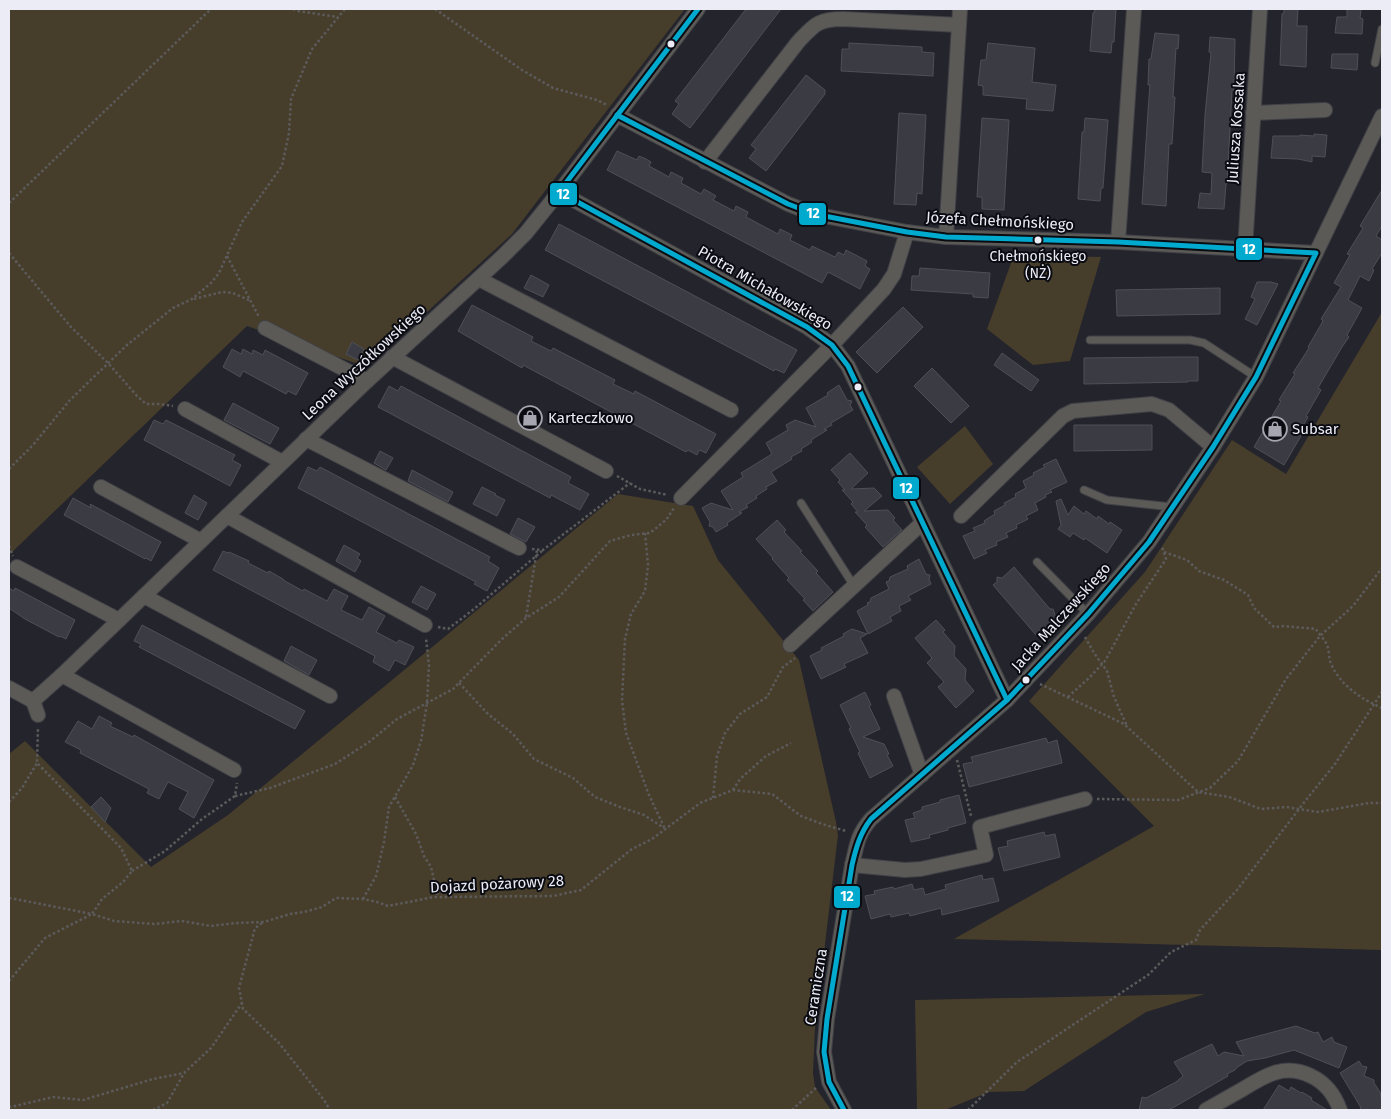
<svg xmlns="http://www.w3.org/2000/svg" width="1391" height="1119" viewBox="0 0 1391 1119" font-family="'Fira Sans',sans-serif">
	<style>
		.green { fill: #473d2b }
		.building { fill: #3b3b44; stroke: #4f4f56 }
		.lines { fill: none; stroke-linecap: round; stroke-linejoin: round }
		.service-casing { stroke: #414147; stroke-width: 9 }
		.minor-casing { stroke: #414147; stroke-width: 16 }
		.path { stroke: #5c5b5c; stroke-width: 2.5; stroke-dasharray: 2.5 2.5; stroke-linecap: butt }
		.service { stroke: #5b5a57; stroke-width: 7 }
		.minor { stroke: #5b5a57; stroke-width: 14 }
		.bus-1-casing { stroke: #0b0c12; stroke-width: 9 }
		.bus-1 { stroke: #00a9ce; stroke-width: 5 }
		.bus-dot { fill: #ebecf6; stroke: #0b0c12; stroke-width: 2 }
		.labels { text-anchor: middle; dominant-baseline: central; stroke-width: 4; stroke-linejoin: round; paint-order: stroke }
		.bus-label { font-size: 14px; fill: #ebecf6; stroke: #0b0c12 }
		.street-label { font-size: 15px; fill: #ebecf6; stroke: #0b0c12 }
		.poi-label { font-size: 15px; fill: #ebecf6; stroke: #0b0c12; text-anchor: start }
		.line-badge { stroke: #0b0c12; stroke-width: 2 }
		.badge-label { font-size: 14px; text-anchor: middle; font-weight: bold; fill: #fff }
	</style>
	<rect width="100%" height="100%" fill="#24242c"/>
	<g class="green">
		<polygon points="9,9 685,9 512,234 367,367 247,326 9,555"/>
		<polygon points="1014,255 1101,257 1070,361 1033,365 987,329"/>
		<polygon points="1382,312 1382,950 954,939 1154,826 1029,701 1145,572 1232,440 1286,474"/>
		<polygon points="965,426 993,464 950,504 917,467"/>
		<polygon points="618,494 693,506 718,560 799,660 836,822 838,835 815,1028 813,1073 815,1087 831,1110 9,1110 9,754 25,741 151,867 228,815"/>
		<polygon points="1205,994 1146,1012 1024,1091 989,1092 945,1110 917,1110 915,1000"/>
	</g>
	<g class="building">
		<polygon points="746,9 781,9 690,128 672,114 679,104 675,101"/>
		<polygon points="1095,9 1116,9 1114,42 1112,42 1111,53 1090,51 1093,13 1094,13"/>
		<polygon points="1284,9 1298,9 1297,26 1307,26 1306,67 1280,65 1282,14 1284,13"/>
		<polygon points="1347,9 1361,9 1360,18 1363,19 1362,34 1335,33 1337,17 1347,17"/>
		<polygon points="1155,33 1179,35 1178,49 1176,48 1173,97 1175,97 1172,144 1169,144 1166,206 1142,204 1148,111 1150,85 1148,85 1149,59 1151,59"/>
		<polygon points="1210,37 1235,39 1234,90 1232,90 1227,184 1226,184 1224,209 1198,208 1200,193 1211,194 1212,173 1202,172 1205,115 1211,53 1209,52"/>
		<polygon points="849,43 922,47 922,52 934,53 933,76 841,71 842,49 849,49"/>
		<polygon points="988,43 1035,48 1032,82 1056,85 1053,111 1026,109 1027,99 983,95 983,86 978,85 981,60 986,60"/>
		<polygon points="1332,54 1358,54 1357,70 1331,68"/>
		<polygon points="806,75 825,90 825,94 766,171 749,158 756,149 751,145"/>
		<polygon points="899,113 926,115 922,194 917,193 916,205 894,204"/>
		<polygon points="982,118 1009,120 1004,210 982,209 982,197 977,197"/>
		<polygon points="1085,118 1108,120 1103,188 1101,188 1100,201 1078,199 1082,132 1084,132"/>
		<polygon points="1314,134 1327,135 1325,157 1312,156 1312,162 1298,159 1271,158 1273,136 1300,136 1300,135 1314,136"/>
		<polygon points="617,151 637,160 639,156 646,159 651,162 649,166 669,177 671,172 683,178 681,183 701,194 704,189 711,193 716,196 713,200 734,211 736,206 748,212 746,217 778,234 780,229 792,235 790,240 810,250 812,246 835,257 838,252 844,255 846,250 867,261 865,266 870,269 860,289 828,272 822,283 607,170"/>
		<polygon points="1382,190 1382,226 1376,236 1382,240 1382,253 1372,269 1374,270 1369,281 1360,276 1348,300 1362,308 1347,335 1349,337 1342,347 1318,388 1321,390 1306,416 1308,417 1298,434 1301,436 1284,465 1254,447 1281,401 1279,400 1295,374 1293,373 1309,348 1308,347 1323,321 1321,319 1341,287 1334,283 1350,255 1347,254 1363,228 1360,226"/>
		<polygon points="559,224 797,350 784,373 775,369 774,371 545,250"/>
		<polygon points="920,268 990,273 988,298 973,297 973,294 911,290 912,276 919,276"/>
		<polygon points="531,275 549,285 543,297 524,288"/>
		<polygon points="1257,282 1271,282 1278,284 1257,325 1245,319 1255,299 1251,297"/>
		<polygon points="1220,288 1220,314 1117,316 1116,290"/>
		<polygon points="472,305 533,337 531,341 551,351 553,348 615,380 613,384 634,394 635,391 716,434 706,453 699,450 697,455 688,450 686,452 523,365 522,368 458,331"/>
		<polygon points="903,307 923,327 877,373 856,352"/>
		<polygon points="352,342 364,349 358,360 346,354"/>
		<polygon points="232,349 241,354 243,349 252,354 253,350 263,355 265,350 308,373 296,395 288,391 286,394 243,371 240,377 223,367"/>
		<polygon points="1002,353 1039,380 1031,391 994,365"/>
		<polygon points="1174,357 1198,357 1198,381 1188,381 1188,382 1084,384 1084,358"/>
		<polygon points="932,368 969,406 951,423 914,386"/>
		<polygon points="839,385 847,400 852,401 850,405 853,410 831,423 832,425 824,429 827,430 811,440 812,442 801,449 802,451 791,457 792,459 771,472 777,481 766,487 767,489 756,496 757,498 746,505 748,507 739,512 742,513 727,523 728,525 716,532 713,527 709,526 710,522 702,508 711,503 733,510 721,491 743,477 741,473 772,454 766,443 788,430 786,425 795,420 816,427 806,408 828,395 827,393"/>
		<polygon points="389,386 398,391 401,386 571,477 568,483 589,494 580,510 551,495 550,498 378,407"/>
		<polygon points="233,403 279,428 270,444 224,420"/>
		<polygon points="154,420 163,424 166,420 235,455 232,460 241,465 230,486 144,440"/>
		<polygon points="1074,425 1152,425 1152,450 1074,451"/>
		<polygon points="380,451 393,458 386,470 374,463"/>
		<polygon points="850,453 868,473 851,489 874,488 882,496 864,511 888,510 895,518 893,520 902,530 883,547 865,527 867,525 855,512 858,512 851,504 853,502 842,490 845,490 838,482 840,480 831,470"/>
		<polygon points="1056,459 1067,482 1050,490 1052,492 1045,495 1046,497 1035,503 1038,510 1026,516 1028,519 1016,525 1017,528 1006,533 1008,537 996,542 997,545 985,550 987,553 974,559 963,536 975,531 973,528 985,523 984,521 995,514 994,511 1005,505 1004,503 1016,497 1015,494 1026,488 1023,481 1034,475 1033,473 1045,467 1043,465"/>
		<polygon points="308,467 317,471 320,467 490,557 488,561 499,568 487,591 474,584 476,582 298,488"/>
		<polygon points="412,470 453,492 448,502 408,481"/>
		<polygon points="482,487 496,494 495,495 505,500 497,516 473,504"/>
		<polygon points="194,495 207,503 198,520 185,513"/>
		<polygon points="73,498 91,508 90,504 161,542 151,561 146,558 145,559 64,515"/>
		<polygon points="1061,499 1068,515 1074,506 1084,514 1086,511 1097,519 1098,516 1109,524 1110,522 1122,530 1107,553 1085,538 1084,540 1073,533 1070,537 1058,529 1061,525 1056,501"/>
		<polygon points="518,518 535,527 526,542 510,534"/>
		<polygon points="777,520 786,530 784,532 802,551 800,552 818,571 816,573 833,592 813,611 803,600 805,599 787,580 789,578 772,559 773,558 756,539"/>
		<polygon points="344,545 360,554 357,558 361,561 355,572 336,561"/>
		<polygon points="223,551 228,553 229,552 249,561 248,563 268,573 269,571 283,579 283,580 303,591 304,589 327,601 334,589 348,596 341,610 362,620 369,607 385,616 376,632 397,643 399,640 414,647 405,665 395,660 389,671 373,662 375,656 213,570"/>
		<polygon points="919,559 926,574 930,575 929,579 931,584 908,596 911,600 899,606 901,611 890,617 892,621 868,634 857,611 868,605 867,603 870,602 871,598 889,589 886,582 889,581 890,577 908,569 907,566"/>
		<polygon points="1014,567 1050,609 1053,609 1056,618 1045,628 1045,632 1040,632 1036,635 993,585 997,582 997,577 1002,578"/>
		<polygon points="421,586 436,594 427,610 412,602"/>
		<polygon points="9,588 14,591 15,588 75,620 66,639 60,636 59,637 25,619 9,608"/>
		<polygon points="936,620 945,630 943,632 955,646 954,656 966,669 965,680 974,691 956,708 938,687 944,682 927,663 932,658 915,638"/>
		<polygon points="142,625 305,711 295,729 139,647 141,644 134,641"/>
		<polygon points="852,629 867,634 860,638 868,653 844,664 846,667 821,679 810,656 822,650 821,648 844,636 843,634"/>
		<polygon points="291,646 317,660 309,675 284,661"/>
		<polygon points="865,692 871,705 869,706 880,729 863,737 884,744 889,754 887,755 893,766 870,778 858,753 860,752 849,729 851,728 840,705"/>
		<polygon points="99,716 112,723 110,726 133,737 134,735 214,780 194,818 179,809 188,792 168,782 159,799 147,793 149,789 80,753 81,750 65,742 78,721 92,729"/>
		<polygon points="1046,738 1048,743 1057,740 1062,763 969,787 963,764 973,762 971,757"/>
		<polygon points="959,795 966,823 948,828 948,830 929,835 930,838 911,842 905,820 915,818 913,813 922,810 922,807 940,802 940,800"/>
		<polygon points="101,797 111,808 105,822 91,807"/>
		<polygon points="1044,832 1045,836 1055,834 1060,857 1004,871 998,848 1008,846 1007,841"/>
		<polygon points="982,875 983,880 993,878 999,901 942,915 941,908 910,916 909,913 891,917 890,914 871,919 865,896 875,894 874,891 893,887 894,889 912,884 914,890 923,888 925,895 946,889 945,885"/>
		<polygon points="1296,1026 1315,1033 1318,1032 1323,1042 1332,1037 1334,1042 1347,1047 1339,1068 1294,1050 1265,1058 1247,1061 1236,1068 1235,1070 1227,1074 1228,1076 1169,1110 1139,1110 1142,1097 1146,1098 1176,1082 1183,1076 1174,1062 1212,1044 1218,1056 1224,1052 1244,1056 1236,1042"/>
		<polygon points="1359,1061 1362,1066 1367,1067 1364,1076 1374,1080 1374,1083 1380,1092 1382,1103 1382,1110 1361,1110 1360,1106 1340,1073"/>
		<polygon points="1279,1085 1289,1091 1291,1087 1301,1093 1302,1092 1312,1098 1311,1100 1327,1110 1263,1110"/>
	</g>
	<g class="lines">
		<g class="service-casing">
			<g id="service">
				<polyline points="1375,63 1382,29"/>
				<polyline points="1090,340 1190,340 1204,343 1256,377"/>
				<polyline points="1084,490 1107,500 1172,507"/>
				<polyline points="801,503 854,586"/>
				<polyline points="1037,562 1088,614"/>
			</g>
		</g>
		<g class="minor-casing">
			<g id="minor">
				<polyline points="1253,113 1325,110"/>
				<polyline points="617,115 788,204 814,214 907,232 946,237 1118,242 1316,253"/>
				<path d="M705 162 798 42C814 25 818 19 843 19L959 25"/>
				<polyline points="559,192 807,327 832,345 848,366 1007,700"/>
				<polyline points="946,237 960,9"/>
				<polyline points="1118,242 1134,9"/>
				<polyline points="1245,249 1260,9"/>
				<polyline points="479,279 731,410"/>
				<polyline points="265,328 367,381"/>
				<polyline points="392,357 606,471"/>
				<polyline points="185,409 282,462"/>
				<polyline points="306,439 519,548"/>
				<polyline points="101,487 201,541"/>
				<polyline points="681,498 832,345 884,289 894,274 907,232"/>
				<polyline points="227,516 425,625"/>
				<polyline points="961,516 1063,416 1073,411 1152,404 1169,410 1213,447"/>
				<polyline points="17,567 119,620"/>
				<polyline points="144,596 330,696"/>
				<polyline points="790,645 922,523"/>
				<polyline points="62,675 234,770"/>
				<polyline points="9,688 33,701"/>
				<polyline points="894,696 922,775"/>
				<polyline points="38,715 33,701 62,675 367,381 503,256 526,233 559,192 698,9"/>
				<polyline points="852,865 905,870 921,869 986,855 980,827 1085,799"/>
				<path d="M844 1110 829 1082 824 1052 827 1019 852 865C857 845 857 835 871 819L1007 700 1088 614 1149 542 1213 447 1256 377 1382 116"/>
				<path d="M1206 1110C1218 1103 1231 1096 1243 1089 1266 1075 1285 1063 1311 1076 1326 1083 1335 1096 1340 1110"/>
			</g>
		</g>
		<g class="path">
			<polyline points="293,9 298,11 338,17"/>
			<polyline points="435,9 522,70 553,88 597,100 607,105"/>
			<polyline points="9,203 211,9"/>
			<polyline points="9,253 70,326 108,363 137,396 146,404 159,404 173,406"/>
			<polyline points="227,256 259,317"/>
			<polyline points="194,299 222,292 233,293 251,301"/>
			<polyline points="9,469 33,445 70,400 127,345 173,308 192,299 211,283 219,273 242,222 282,166 289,133 291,99 312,49 345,9"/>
			<polyline points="617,476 640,489 668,495"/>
			<polyline points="645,533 648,565 645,591 631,614 625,639 622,700 626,733 649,795 665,829"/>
			<polyline points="9,546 13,556"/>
			<polyline points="532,549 543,550 630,483"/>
			<path d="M1164 552 1187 560 1199 571 1224 580 1248 595 1254 608 1274 627 1284 626 1316 629C1319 634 1325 640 1327 645 1329 650 1329 656 1330 661 1338 684 1361 699 1382 708"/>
			<polyline points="526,617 537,550"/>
			<polyline points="438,627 448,629 474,609 543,550"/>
			<polyline points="1085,637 1094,653 1107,671 1114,697 1127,726"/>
			<polyline points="459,683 488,714 513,734 534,759 573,778 595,797 620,807 644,815 664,828"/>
			<polyline points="1040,684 1124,724 1198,792 1229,797 1261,809 1286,807 1318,812 1369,803 1382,803"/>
			<polyline points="1068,697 1089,678 1105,661 1136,604 1166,559 1162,547"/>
			<polyline points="957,760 971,816"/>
			<polyline points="733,790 740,779 766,756 791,743"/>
			<polyline points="235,796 270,788 335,764 369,742 397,719 453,689 502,639 526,618 559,597 610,541 631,535 650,533 666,520 674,508"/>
			<polyline points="395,797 416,834 424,856 431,867 438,897"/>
			<polyline points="713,798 717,756 725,733 740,714 767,697 783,667 795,658"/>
			<polyline points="1097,799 1178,800 1210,788 1238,761 1286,679 1320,636 1353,606 1382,568"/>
			<polyline points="9,802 22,788 37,763"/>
			<polyline points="132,871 165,851 202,819 235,796 237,783"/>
			<polyline points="9,898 15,899 92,914 102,899 123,882 132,871 121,848 37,763 38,727"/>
			<polyline points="363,899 376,876 384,842 389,807 413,765 421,741 427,703 429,665 426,638"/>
			<polyline points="262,923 255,928 239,988 243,1009 279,1043 324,1100 330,1110"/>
			<polyline points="9,981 45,938 92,914 114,921 154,924 182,921 211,926 236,923 264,922 290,914 304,912 322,907 336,898 363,899 377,902 388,906 434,897 553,896 581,890 632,849 652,839 700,803 733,790 772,794 801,816 822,824 846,831"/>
			<polyline points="9,1106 11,1107 53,1097 83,1100 153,1079 184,1073 211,1048 242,1003"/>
			<polyline points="153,1110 167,1103 183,1075"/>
			<polyline points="792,1110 817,1087"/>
			<polyline points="968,1110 1017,1062 1148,975 1171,952 1196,940 1200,930 1237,890 1306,800 1335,764 1382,692"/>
		</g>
		<use href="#service" class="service"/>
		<use href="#minor" class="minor"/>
		<g class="bus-1-casing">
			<g id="bus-1">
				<polyline points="698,9 559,192 807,327 832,345 848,366 1007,700"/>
				<path d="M617 115 788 204 814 214 907 232 946 237 1118 242 1316 253 1256 377 1213 447 1149 542 1088 614 1007 700 871 819C860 833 856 848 852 865L827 1019 824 1052 829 1082 844 1110"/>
			</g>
		</g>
		<use href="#bus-1" class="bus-1"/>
	</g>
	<defs>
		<g id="shop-ring" transform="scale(1.25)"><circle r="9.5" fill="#0b0c12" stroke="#a5a6af" stroke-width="1.5"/><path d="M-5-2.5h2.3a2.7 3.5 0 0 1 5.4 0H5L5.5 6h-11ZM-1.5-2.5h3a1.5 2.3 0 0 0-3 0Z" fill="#a5a6af"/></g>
	</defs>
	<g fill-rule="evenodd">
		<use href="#shop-ring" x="530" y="418"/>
		<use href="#shop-ring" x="1275" y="429"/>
	</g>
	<g class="bus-dot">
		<circle cx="671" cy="44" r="4.5"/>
		<circle cx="1038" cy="240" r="4.5"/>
		<circle cx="858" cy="387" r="4.5"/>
		<circle cx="1026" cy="680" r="4.5"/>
	</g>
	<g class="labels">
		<g class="bus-label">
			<text x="1038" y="256">Chełmońskiego<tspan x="1038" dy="17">(NŻ)</tspan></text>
		</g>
		<g class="street-label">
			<text transform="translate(1236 128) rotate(-86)">Juliusza Kossaka</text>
			<text transform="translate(1000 221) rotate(3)">Józefa Chełmońskiego</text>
			<text transform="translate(765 288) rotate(30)">Piotra Michałowskiego</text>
			<text transform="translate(364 362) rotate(-43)">Leona Wyczółkowskiego</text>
			<text transform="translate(1061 617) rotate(-48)">Jacka Malczewskiego</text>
			<text transform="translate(497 884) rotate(-3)">Dojazd pożarowy 28</text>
			<text transform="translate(816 987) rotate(-81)">Ceramiczna</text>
		</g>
		<g class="poi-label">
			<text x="548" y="418">Karteczkowo</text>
			<text x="1292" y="429">Subsar</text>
		</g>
	</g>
	<g class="line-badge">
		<rect x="549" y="182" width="29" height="24" rx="5" fill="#00a9ce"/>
		<rect x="798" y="202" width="29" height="24" rx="5" fill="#00a9ce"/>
		<rect x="1235" y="237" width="28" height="24" rx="5" fill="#00a9ce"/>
		<rect x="892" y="476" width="28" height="24" rx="5" fill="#00a9ce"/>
		<rect x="833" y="885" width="28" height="24" rx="5" fill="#00a9ce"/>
	</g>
	<g class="badge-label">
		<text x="563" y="199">12</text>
		<text x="813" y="218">12</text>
		<text x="1249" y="254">12</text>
		<text x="906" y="493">12</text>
		<text x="847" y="901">12</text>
	</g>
	<rect width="1391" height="1119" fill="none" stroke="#ebecf6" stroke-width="20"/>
</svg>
